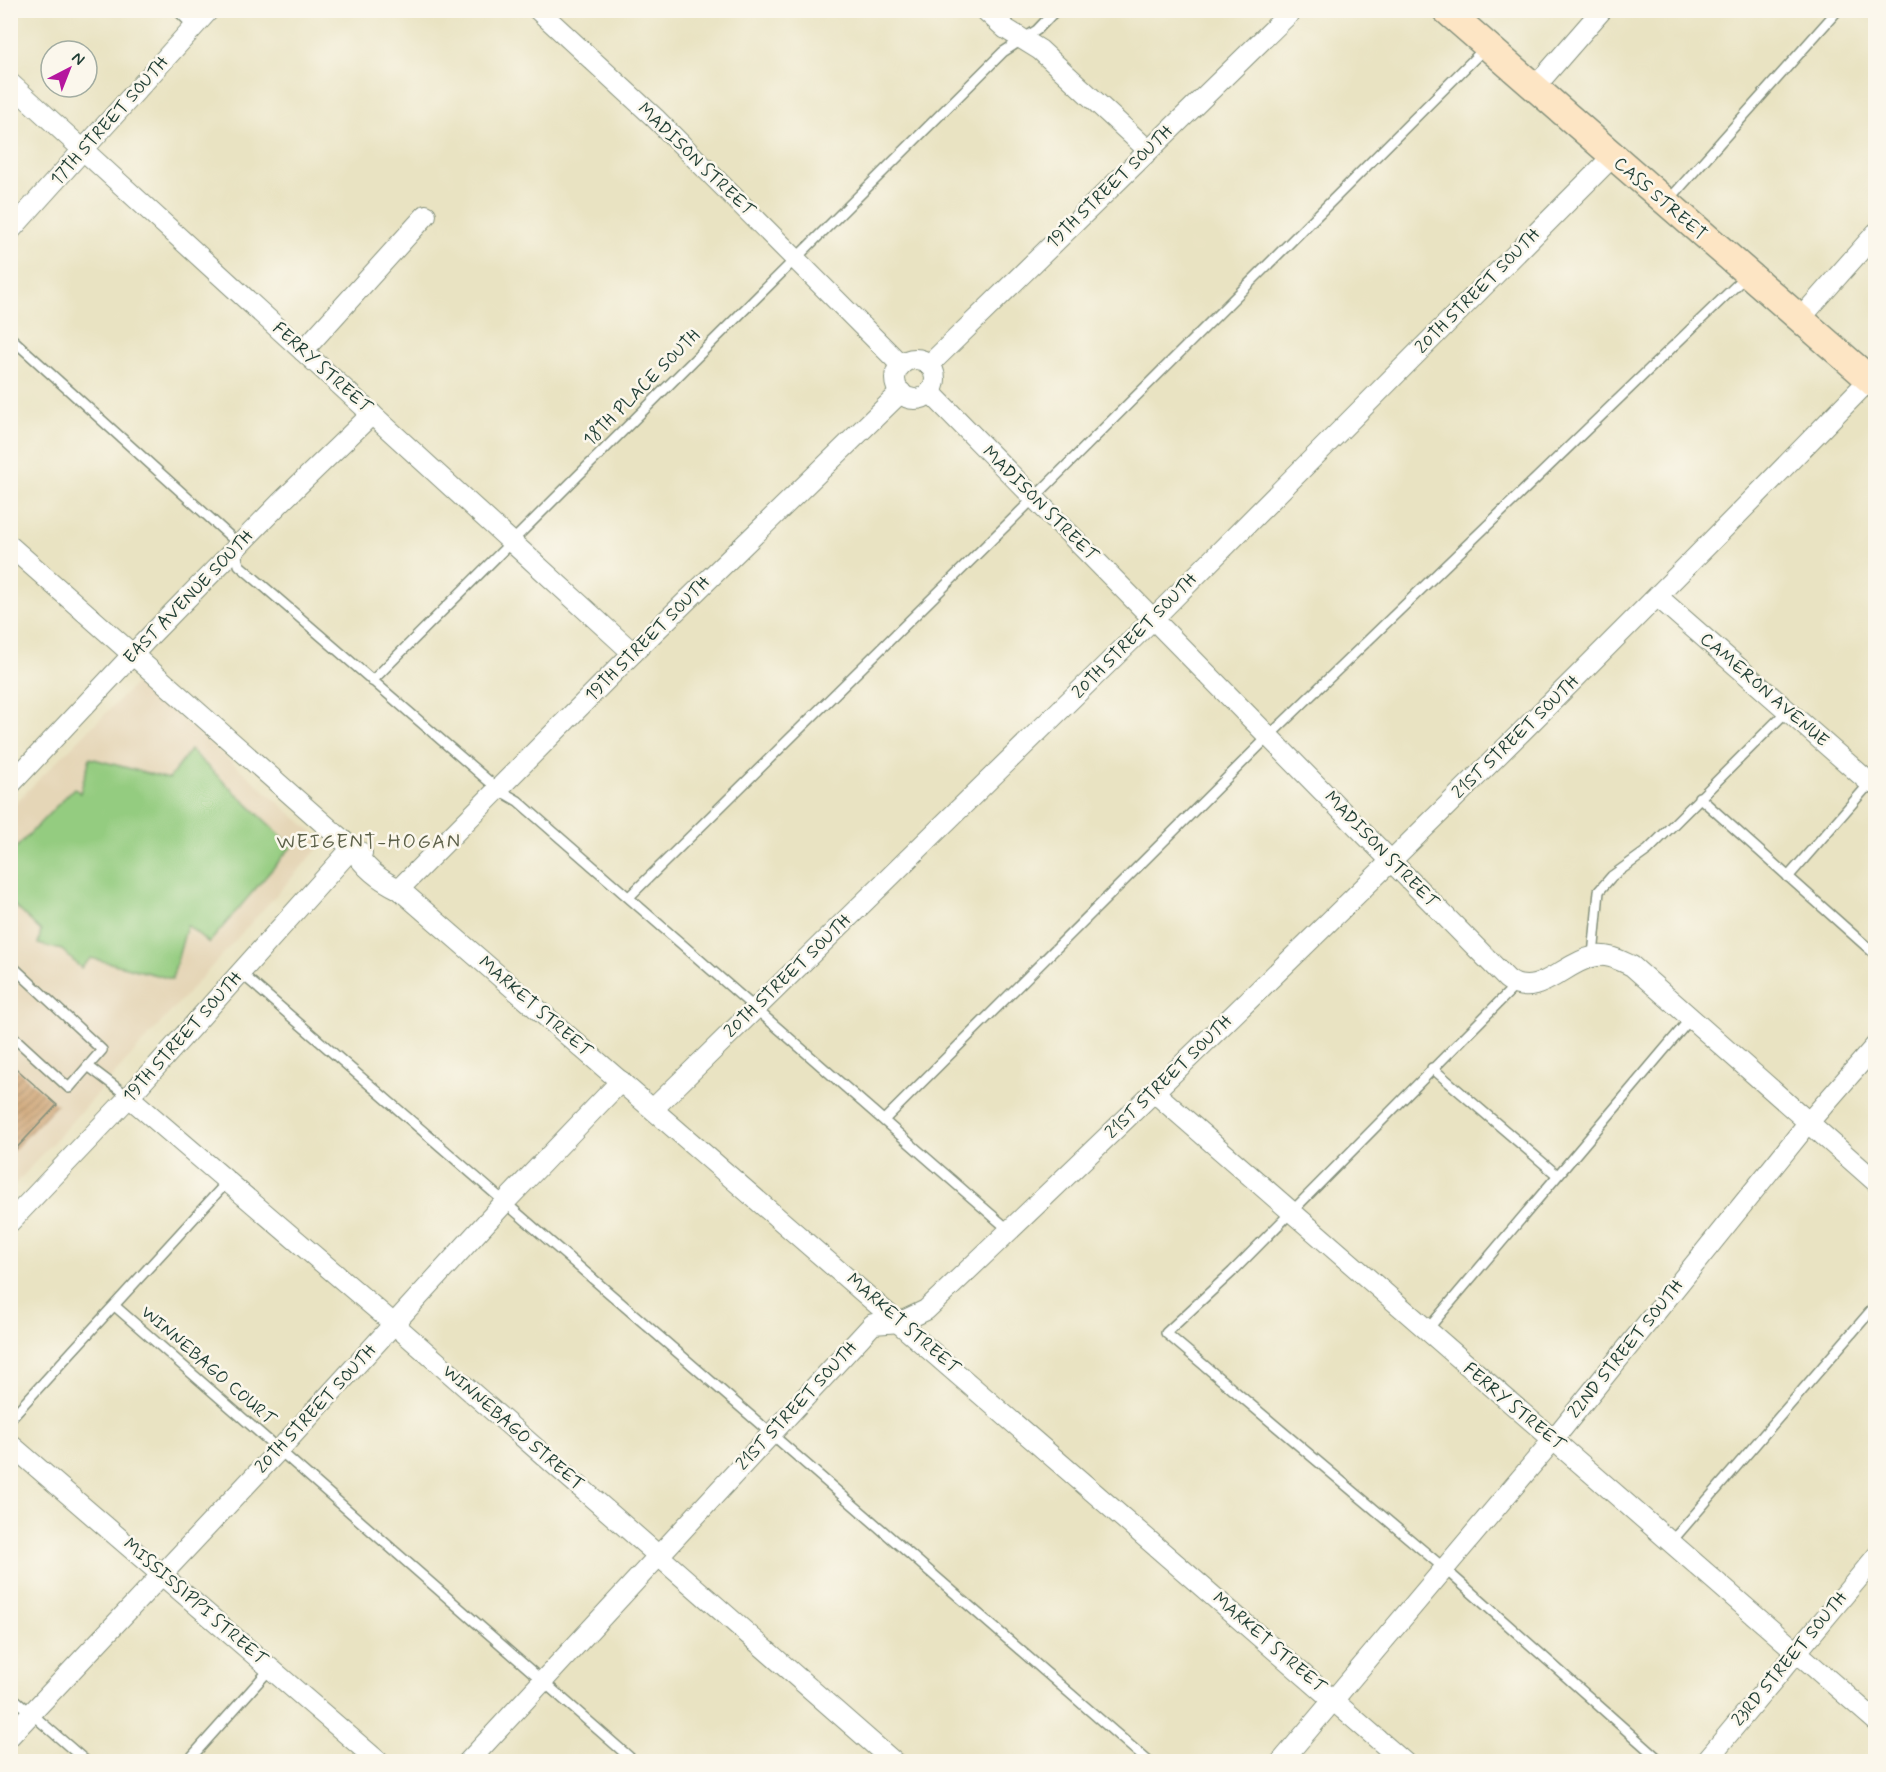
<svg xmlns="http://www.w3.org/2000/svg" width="1886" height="1772" viewBox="0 0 1886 1772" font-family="Mynerve,sans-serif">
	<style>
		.built { fill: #e5d6b7 }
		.garden { fill: #94cc80; stroke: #5a845a; stroke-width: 1.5 }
		.building { fill: url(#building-hatch) }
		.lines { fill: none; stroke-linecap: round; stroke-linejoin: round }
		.lane-casing { stroke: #84907b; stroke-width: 12 }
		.street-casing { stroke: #84907b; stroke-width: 22 }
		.secondary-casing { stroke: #84907b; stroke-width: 30 }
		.lane { stroke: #fff; stroke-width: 9 }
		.street { stroke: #fff; stroke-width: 20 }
		.secondary { stroke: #fde5c4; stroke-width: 27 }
		.labels { text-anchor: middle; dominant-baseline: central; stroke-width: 5; stroke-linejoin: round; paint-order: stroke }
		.street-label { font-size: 18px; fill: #1f3d34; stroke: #fbf7ec }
		.neighbourhood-label { font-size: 20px; letter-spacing: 1.5px; fill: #5c6049; stroke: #fbf7ec }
	</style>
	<defs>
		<pattern id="building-hatch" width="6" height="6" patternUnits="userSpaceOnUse" patternTransform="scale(1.5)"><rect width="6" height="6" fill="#cca06f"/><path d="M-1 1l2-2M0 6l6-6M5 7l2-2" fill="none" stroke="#a5845c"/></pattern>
	</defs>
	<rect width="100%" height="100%" fill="#fbf7ec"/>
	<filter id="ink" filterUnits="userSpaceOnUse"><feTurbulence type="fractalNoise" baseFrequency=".0167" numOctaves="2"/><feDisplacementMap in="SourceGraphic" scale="12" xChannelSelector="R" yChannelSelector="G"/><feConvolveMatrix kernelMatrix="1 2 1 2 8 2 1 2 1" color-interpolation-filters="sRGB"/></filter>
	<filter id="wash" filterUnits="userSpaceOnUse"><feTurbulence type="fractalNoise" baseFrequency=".008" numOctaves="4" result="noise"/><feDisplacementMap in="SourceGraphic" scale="24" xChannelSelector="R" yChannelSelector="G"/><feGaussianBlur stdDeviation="1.35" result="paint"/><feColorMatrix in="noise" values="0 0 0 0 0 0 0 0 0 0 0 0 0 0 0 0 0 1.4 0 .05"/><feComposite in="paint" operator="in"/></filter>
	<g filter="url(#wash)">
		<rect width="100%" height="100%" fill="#e9e3c2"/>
		<polygon class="built" points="138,681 324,842 11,1189 11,807"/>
		<polygon class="garden" points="190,750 292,846 209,943 187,925 172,979 91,958 81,968 62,950 38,944 41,931 11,902 11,853 74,788 80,793 90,758 169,779"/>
		<g id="blocks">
			<polygon class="building" points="10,1063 57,1105 10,1155"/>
		</g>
	</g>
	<g filter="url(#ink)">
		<use href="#blocks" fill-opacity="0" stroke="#84907b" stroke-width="1.5"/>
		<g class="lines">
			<g class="lane-casing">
				<g id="lane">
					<polyline points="177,10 194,27"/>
					<polyline points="1668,201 1838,10"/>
					<polyline points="10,337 233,539 239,565 499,790 518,801 1010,1231"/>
					<polyline points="372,681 1003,52 1037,30 1056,10"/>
					<polyline points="1699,797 1876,955"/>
					<polyline points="1788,877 1870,783"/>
					<polyline points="629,897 1034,498 1485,48"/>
					<polyline points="1593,956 1599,891 1612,876 1648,850 1787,711"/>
					<polyline points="10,964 102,1050 69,1088 10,1034"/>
					<polyline points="241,973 1149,1762"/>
					<polyline points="1515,986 1232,1272 1166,1333 1445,1569 1662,1762"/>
					<polyline points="88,1066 129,1097"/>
					<polyline points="1432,1068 1556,1174"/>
					<polyline points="884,1120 1270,735 1746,276"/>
					<polyline points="116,1307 635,1762"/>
					<polyline points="1427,1330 1691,1018"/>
					<polyline points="10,1419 228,1181"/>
					<polyline points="1671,1542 1876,1305"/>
					<polyline points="10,1695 87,1762"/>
					<polyline points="187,1762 271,1668"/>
				</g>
			</g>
			<g class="street-casing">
				<g id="street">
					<polyline points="538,10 655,118 901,365"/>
					<polyline points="985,10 1006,29 1040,50 1148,150"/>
					<polyline points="10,83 633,653"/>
					<polyline points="1534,88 1602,10"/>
					<polyline points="10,231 209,10"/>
					<polyline points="1799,320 1876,233"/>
					<polyline points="303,351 426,215"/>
					<circle cx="915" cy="379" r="20"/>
					<polyline points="929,365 1293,10"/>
					<path d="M930 392 1507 979C1535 1002 1564 963 1592 957 1607 953 1619 960 1632 966L1876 1182"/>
					<polyline points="10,546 332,831 352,848 362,853"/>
					<polyline points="1658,597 1870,783"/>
					<polyline points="10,785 151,635 281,502 372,414"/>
					<path d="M352 848C365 868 378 879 399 889L1404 1762"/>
					<polyline points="399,889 633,653 901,392"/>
					<polyline points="1154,1092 1876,1721"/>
					<polyline points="129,1097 395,1325 894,1762"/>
					<polyline points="653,1109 1153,619 1612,157"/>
					<polyline points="10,1222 129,1097 352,848"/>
					<polyline points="10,1444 379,1762"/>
					<polyline points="10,1736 279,1450 505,1202 621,1081"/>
					<path d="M468 1762 873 1324 901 1322 926 1310C1246 1006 1562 697 1869 380"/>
					<polyline points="1281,1762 1553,1440 1809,1122 1876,1045"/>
					<polyline points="1705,1762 1876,1557"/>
				</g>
			</g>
			<g class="secondary-casing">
				<polyline id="secondary" points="1446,10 1876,385"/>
			</g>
			<use href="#lane" class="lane"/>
			<use href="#street" class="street"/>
			<use href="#secondary" class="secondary"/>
		</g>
	</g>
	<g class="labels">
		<g class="street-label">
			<text transform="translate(110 121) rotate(-48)">17TH STREET SOUTH</text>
			<text transform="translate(696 160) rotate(44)">MADISON STREET</text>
			<text transform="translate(1110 187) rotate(-44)">19TH STREET SOUTH</text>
			<text transform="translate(1660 199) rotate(41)">CASS STREET</text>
			<text transform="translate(1478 291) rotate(-45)">20TH STREET SOUTH</text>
			<text transform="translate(322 368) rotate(42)">FERRY STREET</text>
			<text transform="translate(642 388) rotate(-45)">18TH PLACE SOUTH</text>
			<text transform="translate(1040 504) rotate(45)">MADISON STREET</text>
			<text transform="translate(189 597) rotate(-46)">EAST AVENUE SOUTH</text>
			<text transform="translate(1135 636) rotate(-45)">20TH STREET SOUTH</text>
			<text transform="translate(648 639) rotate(-45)">19TH STREET SOUTH</text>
			<text transform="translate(1764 690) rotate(41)">CAMERON AVENUE</text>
			<text transform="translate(1516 737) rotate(-44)">21ST STREET SOUTH</text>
			<text transform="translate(1381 850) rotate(46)">MADISON STREET</text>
			<text transform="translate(788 976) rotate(-44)">20TH STREET SOUTH</text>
			<text transform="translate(535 1007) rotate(41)">MARKET STREET</text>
			<text transform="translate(183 1037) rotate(-48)">19TH STREET SOUTH</text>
			<text transform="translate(1169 1077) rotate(-44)">21ST STREET SOUTH</text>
			<text transform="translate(903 1324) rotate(41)">MARKET STREET</text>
			<text transform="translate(1626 1349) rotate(-51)">22ND STREET SOUTH</text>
			<text transform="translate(208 1366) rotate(41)">WINNEBAGO COURT</text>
			<text transform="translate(797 1406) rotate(-47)">21ST STREET SOUTH</text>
			<text transform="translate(1514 1407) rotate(40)">FERRY STREET</text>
			<text transform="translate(316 1409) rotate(-47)">20TH STREET SOUTH</text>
			<text transform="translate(513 1428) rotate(41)">WINNEBAGO STREET</text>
			<text transform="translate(195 1602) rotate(41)">MISSISSIPPI STREET</text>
			<text transform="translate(1269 1643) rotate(41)">MARKET STREET</text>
			<text transform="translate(1790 1659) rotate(-50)">23RD STREET SOUTH</text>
		</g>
		<g class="neighbourhood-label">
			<text x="369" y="842">WEIGENT-HOGAN</text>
		</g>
	</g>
	<rect width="1886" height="1772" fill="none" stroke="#fbf7ec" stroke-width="36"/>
	<g transform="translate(69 69) rotate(42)"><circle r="28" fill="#fbf7ec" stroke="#a3ada2" stroke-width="1.5"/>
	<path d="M0-4.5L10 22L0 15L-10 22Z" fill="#b5179e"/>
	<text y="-9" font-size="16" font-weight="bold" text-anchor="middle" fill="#1f3d34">N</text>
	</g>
</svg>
